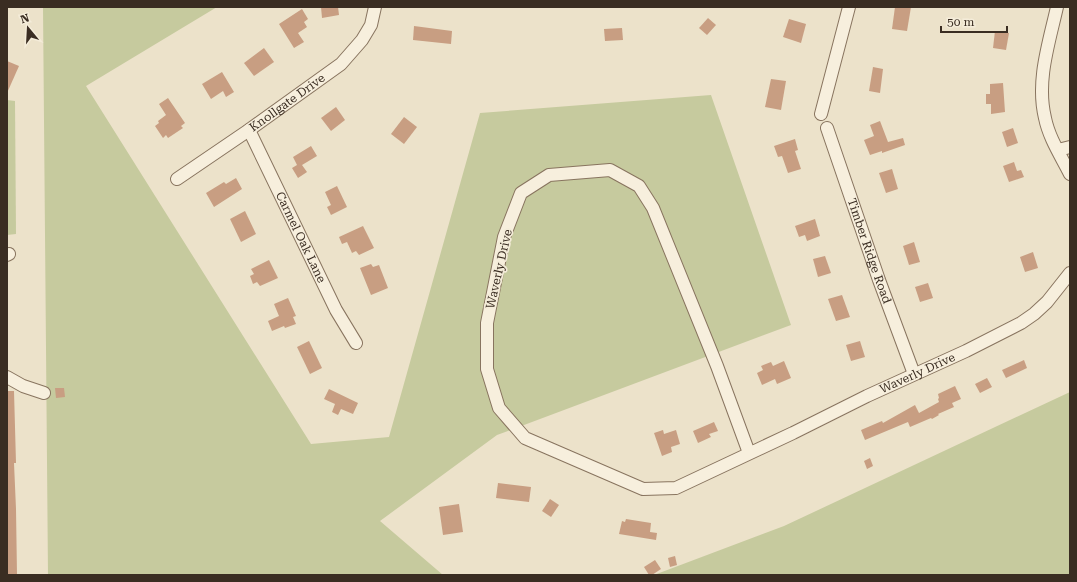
<svg xmlns="http://www.w3.org/2000/svg" width="1077" height="582" viewBox="0 0 1077 582" font-family="'Roboto Serif',serif">
	<style>
		.green { fill: #c6ca9e }
		.building { fill: #c89e82 }
		.lines { fill: none; stroke-linecap: round; stroke-linejoin: round }
		.minor-casing { stroke: #88745f; stroke-width: 14 }
		.minor { stroke: #f7efdd; stroke-width: 12 }
		.labels { text-anchor: middle; dominant-baseline: central; stroke-width: 3.5; stroke-linejoin: round; paint-order: stroke }
		.street-label { font-size: 12px; fill: #3a2d22; stroke: #f4ecd9 }
	</style>
	<rect width="100%" height="100%" fill="#ece2ca"/>
	<g class="green">
		<polygon points="43,7 217,7 86,86 311,444 389,437 480,113 711,95 791,325 497,435 380,521 443,575 48,575"/>
		<polygon points="7,100 15,101 16,234 7,235"/>
		<polygon points="1070,392 1070,575 654,575 784,526"/>
	</g>
	<g class="building">
		<polygon points="321,7 338,7 339,15 322,18"/>
		<polygon points="895,7 911,7 907,31 892,29"/>
		<polygon points="302,9 308,19 304,22 307,27 298,33 304,42 294,48 279,24"/>
		<polygon points="708,18 716,25 707,35 699,28"/>
		<polygon points="789,19 806,24 801,43 783,37"/>
		<polygon points="414,26 452,31 451,44 413,40"/>
		<polygon points="622,28 623,40 605,41 604,29"/>
		<polygon points="995,31 1009,33 1006,50 993,48"/>
		<polygon points="264,48 274,62 254,76 244,63"/>
		<polygon points="7,61 19,66 7,93"/>
		<polygon points="873,67 883,69 880,93 869,91"/>
		<polygon points="222,72 234,92 226,97 223,91 211,99 202,84"/>
		<polygon points="771,79 786,81 781,110 765,107"/>
		<polygon points="1003,83 1005,112 991,114 991,104 986,104 986,94 990,94 990,84"/>
		<polygon points="168,98 185,123 181,126 183,128 168,138 166,135 163,138 155,126 159,123 158,121 166,115 159,104"/>
		<polygon points="336,107 345,120 331,131 321,118"/>
		<polygon points="404,117 417,127 404,144 391,134"/>
		<polygon points="880,121 888,142 903,138 905,145 882,153 882,151 870,155 864,140 874,136 870,125"/>
		<polygon points="1013,128 1018,143 1007,147 1002,132"/>
		<polygon points="795,139 798,150 795,151 801,169 788,173 782,156 778,157 774,146"/>
		<polygon points="311,146 317,156 302,165 307,172 298,178 292,168 297,165 293,157"/>
		<polygon points="1014,162 1017,171 1021,170 1024,177 1009,182 1003,166"/>
		<polygon points="892,169 898,189 886,193 879,173"/>
		<polygon points="236,178 242,189 214,207 206,193 224,182 226,184"/>
		<polygon points="337,186 347,207 331,215 327,207 331,205 325,192"/>
		<polygon points="245,211 256,234 241,242 230,219"/>
		<polygon points="815,219 820,236 807,241 805,235 799,237 795,226"/>
		<polygon points="363,226 374,248 359,255 356,251 352,253 347,242 342,244 339,237"/>
		<polygon points="914,242 920,262 909,265 903,246"/>
		<polygon points="1033,252 1038,268 1025,272 1020,257"/>
		<polygon points="825,256 831,273 818,277 813,259"/>
		<polygon points="269,260 278,278 260,286 257,282 253,284 250,276 254,274 251,269"/>
		<polygon points="371,264 373,267 379,265 388,288 371,295 360,268"/>
		<polygon points="928,283 933,298 920,302 915,287"/>
		<polygon points="842,295 850,317 836,321 828,299"/>
		<polygon points="288,298 296,316 293,317 296,324 285,328 284,326 272,331 268,321 279,316 274,304"/>
		<polygon points="309,341 322,368 310,374 297,347"/>
		<polygon points="860,341 865,357 851,361 846,345"/>
		<polygon points="1024,360 1027,368 1006,378 1002,370"/>
		<polygon points="784,361 791,378 777,384 775,379 762,385 757,373 763,370 761,366 771,362 773,366"/>
		<polygon points="987,378 992,387 980,393 975,384"/>
		<polygon points="955,386 961,399 952,403 954,407 938,414 939,415 932,419 931,418 910,427 908,422 865,440 861,430 882,421 883,423 915,405 919,413 939,402 938,399 939,398 938,394"/>
		<polygon points="55,388 64,388 65,397 56,398"/>
		<polygon points="329,389 358,403 353,414 341,409 338,415 332,412 335,404 324,399"/>
		<polygon points="7,391 14,391 16,463 14,463 16,509 17,575 7,575"/>
		<polygon points="714,422 718,431 709,434 711,437 698,443 693,431"/>
		<polygon points="663,430 664,434 676,430 680,444 671,447 672,452 662,456 654,433"/>
		<polygon points="870,458 873,466 867,469 864,461"/>
		<polygon points="498,483 531,487 529,502 496,498"/>
		<polygon points="550,499 559,505 551,517 542,511"/>
		<polygon points="459,504 463,532 443,535 439,507"/>
		<polygon points="626,519 651,523 650,532 657,533 656,540 619,534 622,521 625,522"/>
		<polygon points="675,556 677,565 670,567 668,558"/>
		<polygon points="655,560 661,569 652,575 649,575 644,567"/>
	</g>
	<g class="lines">
		<g class="minor-casing">
			<g id="minor">
				<path d="M1057 7C1049 43 1036 81 1045 118 1049 138 1061 156 1070 174"/>
				<polyline points="821,114 849,7"/>
				<path id="s1" d="M827 128 879 280 914 374"/>
				<path id="s2" d="M249 130 336 310 356 343"/>
				<polyline points="1058,150 1070,147"/>
				<path id="s3" d="M177 179 249 130 341 64 362 40 371 25 375 7"/>
				<polyline points="7,255 9,254"/>
				<polyline points="7,377 23,386 44,393"/>
				<path id="s4" d="M749 453 717 366 653 208 639 186 610 170 549 175 521 193 504 237 487 323V369L499 408 525 438 643 489 676 488 793 433 867 396 966 351 1021 323 1034 314 1047 302 1070 273"/>
			</g>
		</g>
		<use href="#minor" class="minor"/>
	</g>
	<g class="labels">
		<g class="street-label">
			<text stroke="none"><textPath href="#s3" startOffset="134">Knollgate Drive</textPath></text>
			<text stroke="none"><textPath href="#s2" startOffset="119">Carmel Oak Lane</textPath></text>
			<text stroke="none"><textPath href="#s1" startOffset="130">Timber Ridge Road</textPath></text>
			<text transform="translate(499 269) rotate(-77)">Waverly Drive</text>
			<text stroke="none"><textPath href="#s4" startOffset="1107">Waverly Drive</textPath></text>
		</g>
	</g>
	<rect width="1077" height="582" fill="none" stroke="#3a2d22" stroke-width="16"/>
	<g transform="translate(28 28) rotate(342)" stroke="#f4ecd9" stroke-width="3" paint-order="stroke">
	<path d="M0-3L7 15L0 10L-7 15Z" fill="#3a2d22"/>
	<text y="-6" font-size="11" font-weight="bold" text-anchor="middle" fill="#3a2d22">N</text>
	</g>
	<path d="M941 26v6h66v-6" fill="none" stroke="#3a2d22" stroke-width="2"/>
	<text x="947" y="26" font-size="12" fill="#3a2d22" stroke="#f4ecd9" stroke-width="3" paint-order="stroke">50 m</text>
</svg>
